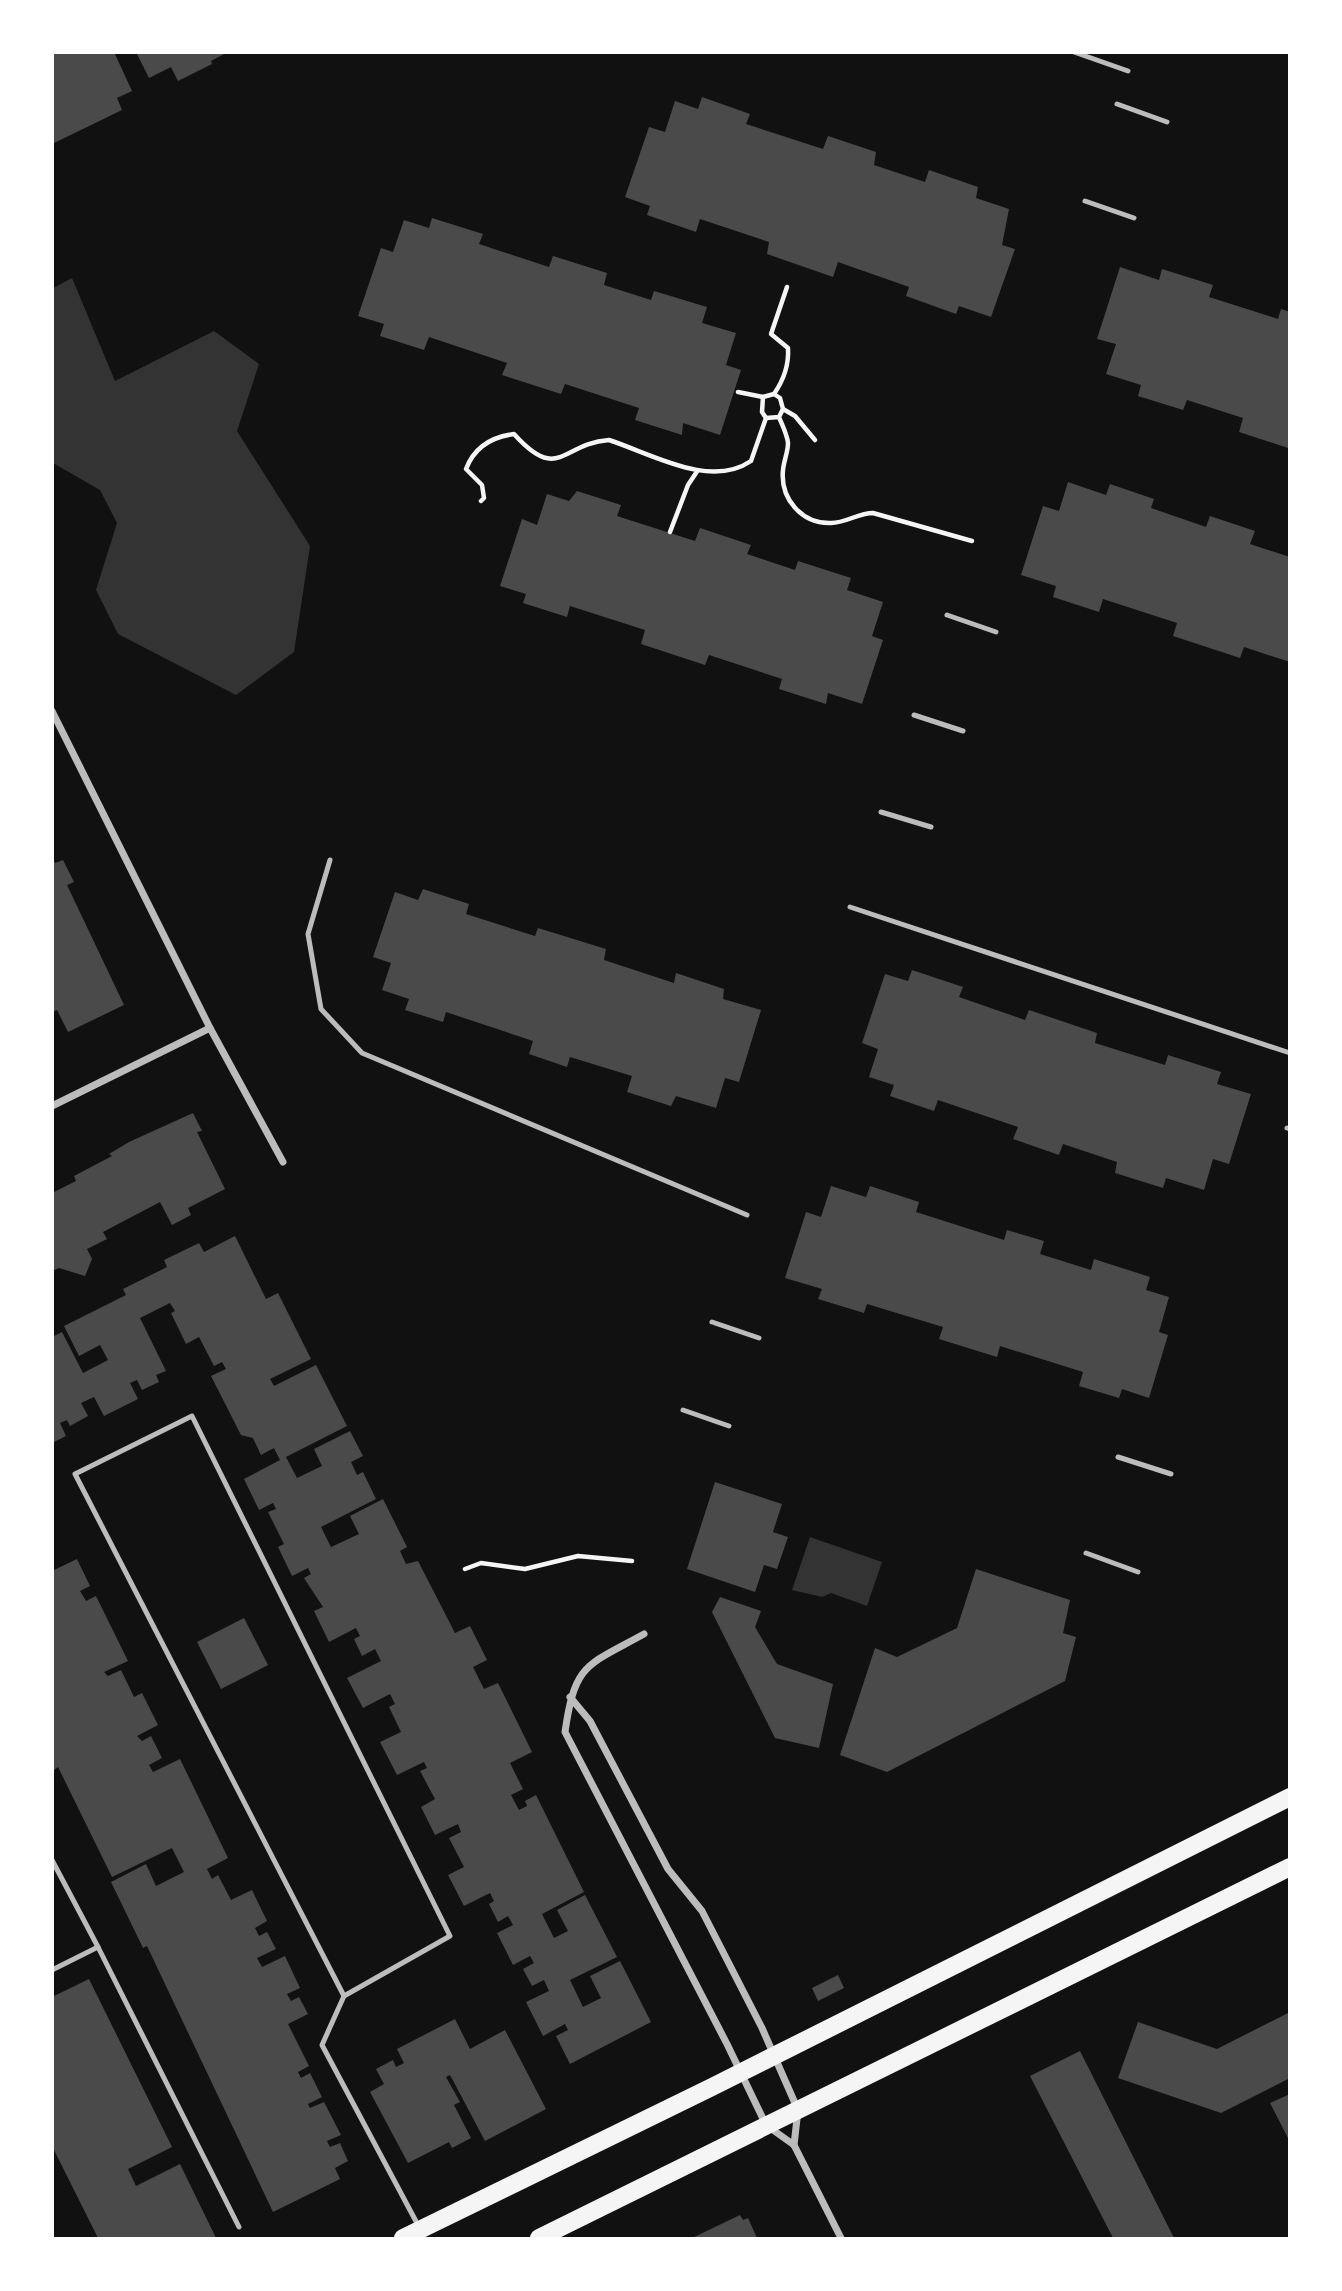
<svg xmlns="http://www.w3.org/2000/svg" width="1342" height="2291" viewBox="0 0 1342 2291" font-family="Signika,sans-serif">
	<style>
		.water { fill: #333 }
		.building { fill: #4a4a4a }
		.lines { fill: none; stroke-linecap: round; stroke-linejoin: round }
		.path { stroke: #f5f5f5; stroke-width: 4.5 }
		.service { stroke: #bcbcbc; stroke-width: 5 }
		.minor { stroke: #bcbcbc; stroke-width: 7 }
		.primary { stroke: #f5f5f5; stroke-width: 18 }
	</style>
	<rect width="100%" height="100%" fill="#111"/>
	<g class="water">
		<polygon points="72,278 115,381 214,331 259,364 237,431 310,546 294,652 236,695 118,634 96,590 117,523 100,490 53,463 53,288"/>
		<polygon points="810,1537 882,1562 867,1606 831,1593 822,1597 792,1590"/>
	</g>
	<g class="building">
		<polygon points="52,52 114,52 132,91 117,98 122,110 52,144"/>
		<polygon points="136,52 228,52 211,61 212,64 178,81 171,67 149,78"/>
		<polygon points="702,97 750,114 746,124 823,149 828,136 876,152 874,165 925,182 929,170 978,187 976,198 1009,209 1002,245 1015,249 991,317 959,306 956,314 906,296 909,287 838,262 833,277 767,254 769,242 700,219 696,232 647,215 650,206 625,197 649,127 665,132 675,101 698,109"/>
		<polygon points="432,218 483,234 479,244 549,267 553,256 607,273 604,285 651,300 654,291 707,307 702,323 736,333 726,365 741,370 720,435 683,423 682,435 635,420 639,408 565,384 561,394 502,375 507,363 429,337 424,350 380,336 384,324 358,316 381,248 393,252 404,220 429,228"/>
		<polygon points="1120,267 1159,280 1162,269 1213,285 1209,297 1278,319 1281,309 1290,312 1288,448 1239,432 1243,418 1187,400 1183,410 1138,396 1141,385 1106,374 1116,344 1097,339"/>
		<polygon points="1068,482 1106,495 1110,484 1154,499 1151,508 1206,527 1210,516 1255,531 1250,544 1290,557 1290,662 1244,647 1240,658 1173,636 1177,623 1103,599 1099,612 1053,597 1056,586 1021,575 1043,506 1059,511"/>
		<polygon points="577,491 621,505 617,516 695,541 700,528 751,545 747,554 795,570 798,561 851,578 847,590 883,602 872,636 883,640 862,704 828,693 826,704 779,689 782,679 709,655 705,665 641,644 645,630 570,606 567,617 523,603 526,594 500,586 522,519 537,525 547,494 569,501"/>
		<polygon points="52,857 55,863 63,860 74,882 67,885 124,1005 68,1032 57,1010 52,1012"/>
		<polygon points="423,889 469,904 466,914 535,936 538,928 606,949 604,960 674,983 676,973 724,989 723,999 761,1010 739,1082 725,1078 716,1108 676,1096 671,1106 627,1092 632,1076 570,1057 567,1067 529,1054 533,1041 446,1012 443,1022 405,1010 409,999 382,990 391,963 373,957 395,892 418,900"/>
		<polygon points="912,970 963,987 959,997 1025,1020 1029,1010 1097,1033 1095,1043 1165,1065 1168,1055 1221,1072 1217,1084 1251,1094 1229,1164 1213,1159 1204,1190 1166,1178 1163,1188 1115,1173 1117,1162 1063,1144 1059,1155 1013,1139 1018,1127 938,1100 934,1111 890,1096 894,1085 869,1077 878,1049 862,1043 885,974 908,981"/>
		<polygon points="193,1113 202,1131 197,1132 225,1189 188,1208 191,1215 172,1225 160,1202 103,1232 107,1239 87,1249 92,1259 85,1276 59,1268 52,1271 52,1193 76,1181 74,1176 112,1156 109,1154 129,1142"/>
		<polygon points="831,1186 866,1197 870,1186 919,1202 916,1212 1004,1240 1007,1230 1044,1241 1040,1254 1091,1270 1094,1259 1150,1277 1146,1290 1169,1297 1159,1332 1168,1335 1149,1398 1122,1389 1119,1398 1079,1386 1083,1372 1000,1346 997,1357 939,1339 943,1327 867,1304 864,1313 818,1299 822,1289 785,1278 806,1212 821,1217"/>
		<polygon points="235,1236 266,1299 278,1293 311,1359 270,1379 274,1386 316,1365 347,1426 286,1457 297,1478 322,1466 314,1449 350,1431 363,1456 351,1462 357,1475 363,1472 376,1499 321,1527 331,1547 359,1534 350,1516 383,1499 407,1547 400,1551 406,1564 418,1561 455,1633 470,1626 487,1660 473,1667 484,1689 498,1683 532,1752 510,1763 523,1789 511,1795 519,1810 527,1806 525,1801 536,1795 584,1892 542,1914 554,1938 568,1931 557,1910 585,1895 617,1957 570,1980 583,2007 601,1998 590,1976 620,1961 651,2022 570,2064 556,2036 568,2030 565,2024 543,2036 526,2002 549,1991 544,1980 532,1986 523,1969 534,1963 530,1956 513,1965 497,1933 513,1925 508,1916 498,1922 489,1904 494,1901 490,1893 464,1906 448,1875 464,1867 449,1838 461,1832 458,1824 435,1835 421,1807 435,1799 420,1771 427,1768 424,1762 397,1775 380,1742 401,1732 389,1707 395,1704 390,1694 363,1708 347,1678 381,1661 375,1649 362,1656 354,1639 360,1636 356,1628 329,1642 314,1611 323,1607 304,1578 311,1574 308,1568 292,1576 278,1547 284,1544 268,1512 276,1509 273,1503 259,1510 244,1479 280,1460 274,1448 261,1455 253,1438 241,1435 211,1376 226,1369 222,1362 214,1366 199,1337 186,1344 171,1313 175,1311 170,1303 140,1318 166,1371 156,1375 159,1382 142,1390 137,1380 130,1383 138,1399 104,1416 94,1397 81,1403 88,1416 70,1426 67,1420 60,1423 66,1436 52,1443 52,1337 62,1332 83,1373 108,1360 100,1345 79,1356 64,1326 126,1295 123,1289 167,1267 164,1260 199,1243 204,1252"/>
		<polygon points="715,1482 782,1504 773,1532 788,1537 777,1569 764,1565 755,1592 687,1569"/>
		<polygon points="77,1559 90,1586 80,1591 86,1601 96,1596 128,1661 104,1672 108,1676 121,1670 134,1697 142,1693 158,1725 137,1736 142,1741 151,1736 162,1758 149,1765 153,1772 180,1759 228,1858 207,1869 212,1879 218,1875 231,1900 252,1890 267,1921 255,1928 259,1936 267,1932 276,1949 257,1958 262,1967 285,1956 300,1988 287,1994 291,2001 299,1997 308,2014 288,2024 309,2066 298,2072 301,2078 310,2073 322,2097 308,2104 310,2108 324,2102 341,2135 327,2141 330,2147 340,2143 348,2161 335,2168 340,2179 273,2212 147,1946 143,1948 111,1882 146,1864 156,1886 184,1872 172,1848 112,1877 58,1767 54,1770 52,1768 52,1571"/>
		<polygon points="976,1569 1070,1600 1063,1633 1076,1637 1065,1681 887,1772 840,1755 875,1648 897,1657 957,1628"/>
		<polygon points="720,1597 761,1611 755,1627 777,1664 833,1684 819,1748 775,1738 712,1612"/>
		<polygon points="244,1618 268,1665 221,1689 197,1642"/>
		<polygon points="838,1975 844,1988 818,2001 812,1988"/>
		<polygon points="89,1979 172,2147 128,2169 136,2186 180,2164 216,2238 98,2238 52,2146 52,1997"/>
		<polygon points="1290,2012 1290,2078 1221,2113 1118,2078 1138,2022 1217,2049"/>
		<polygon points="455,2019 470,2049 505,2030 546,2109 485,2141 450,2075 446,2077 460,2102 454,2105 471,2138 452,2148 449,2142 408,2163 370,2092 384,2084 376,2069 393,2060 396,2067 404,2063 397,2049"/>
		<polygon points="1080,2051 1174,2238 1113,2238 1030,2076"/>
		<polygon points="1290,2094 1290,2142 1270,2103"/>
		<polygon points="740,2215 743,2220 748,2218 757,2238 692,2238"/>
	</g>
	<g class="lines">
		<g class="path">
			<polyline points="738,392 763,397"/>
			<path d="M774 394C783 381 789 364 788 348L771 334 787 287"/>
			<polyline points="783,409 795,416 815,440"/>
			<path d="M779 417 783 409 780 398 774 394 763 397 762 412 766 418 779 417C782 425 787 434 788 443 788 452 784 460 783 470 780 499 802 524 831 523 846 523 858 513 873 513L972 541"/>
			<path d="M481 501 484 498 482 485 466 469C474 448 490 437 514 434 559 484 562 443 609 440 652 454 710 489 751 461L766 418"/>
			<polyline points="670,532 688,485 698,470"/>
			<polyline points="465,1569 481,1563 525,1569 578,1556 632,1561"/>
		</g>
		<g class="service">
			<polyline points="1074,52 1128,71"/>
			<polyline points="1117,104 1167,122"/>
			<polyline points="1085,201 1134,218"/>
			<polyline points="947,615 996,632"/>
			<polyline points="914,715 963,731"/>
			<polyline points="881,812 931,827"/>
			<polyline points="330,860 308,934 321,1009 362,1053 747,1215"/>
			<polyline points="850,907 1290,1053"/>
			<polyline points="1287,1128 1290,1129"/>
			<polyline points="712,1322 759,1338"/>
			<polyline points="683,1410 729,1426"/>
			<polyline points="1118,1457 1171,1474"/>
			<polyline points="1086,1553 1138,1572"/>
			<polyline points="52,1860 98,1947 52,1970"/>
			<polyline points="98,1947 239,2227"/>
			<polyline points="344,1996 450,1936 192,1416 75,1474 344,1996 322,2045 419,2227"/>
		</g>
		<g class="minor">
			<polyline points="52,711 210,1028 283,1162"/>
			<polyline points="52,1106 210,1028"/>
			<path d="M644 1634C586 1666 575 1663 565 1732L727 2044 766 2125 794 2145 841 2238"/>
			<polyline points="570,1697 590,1721 668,1869 702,1911 762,2028 798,2110 794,2145"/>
		</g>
		<g class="primary">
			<polyline points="403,2238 712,2087 1290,1797"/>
			<polyline points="539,2238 1290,1867"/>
		</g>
	</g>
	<rect width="1342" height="2291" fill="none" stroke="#ffffff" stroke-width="108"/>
</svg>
